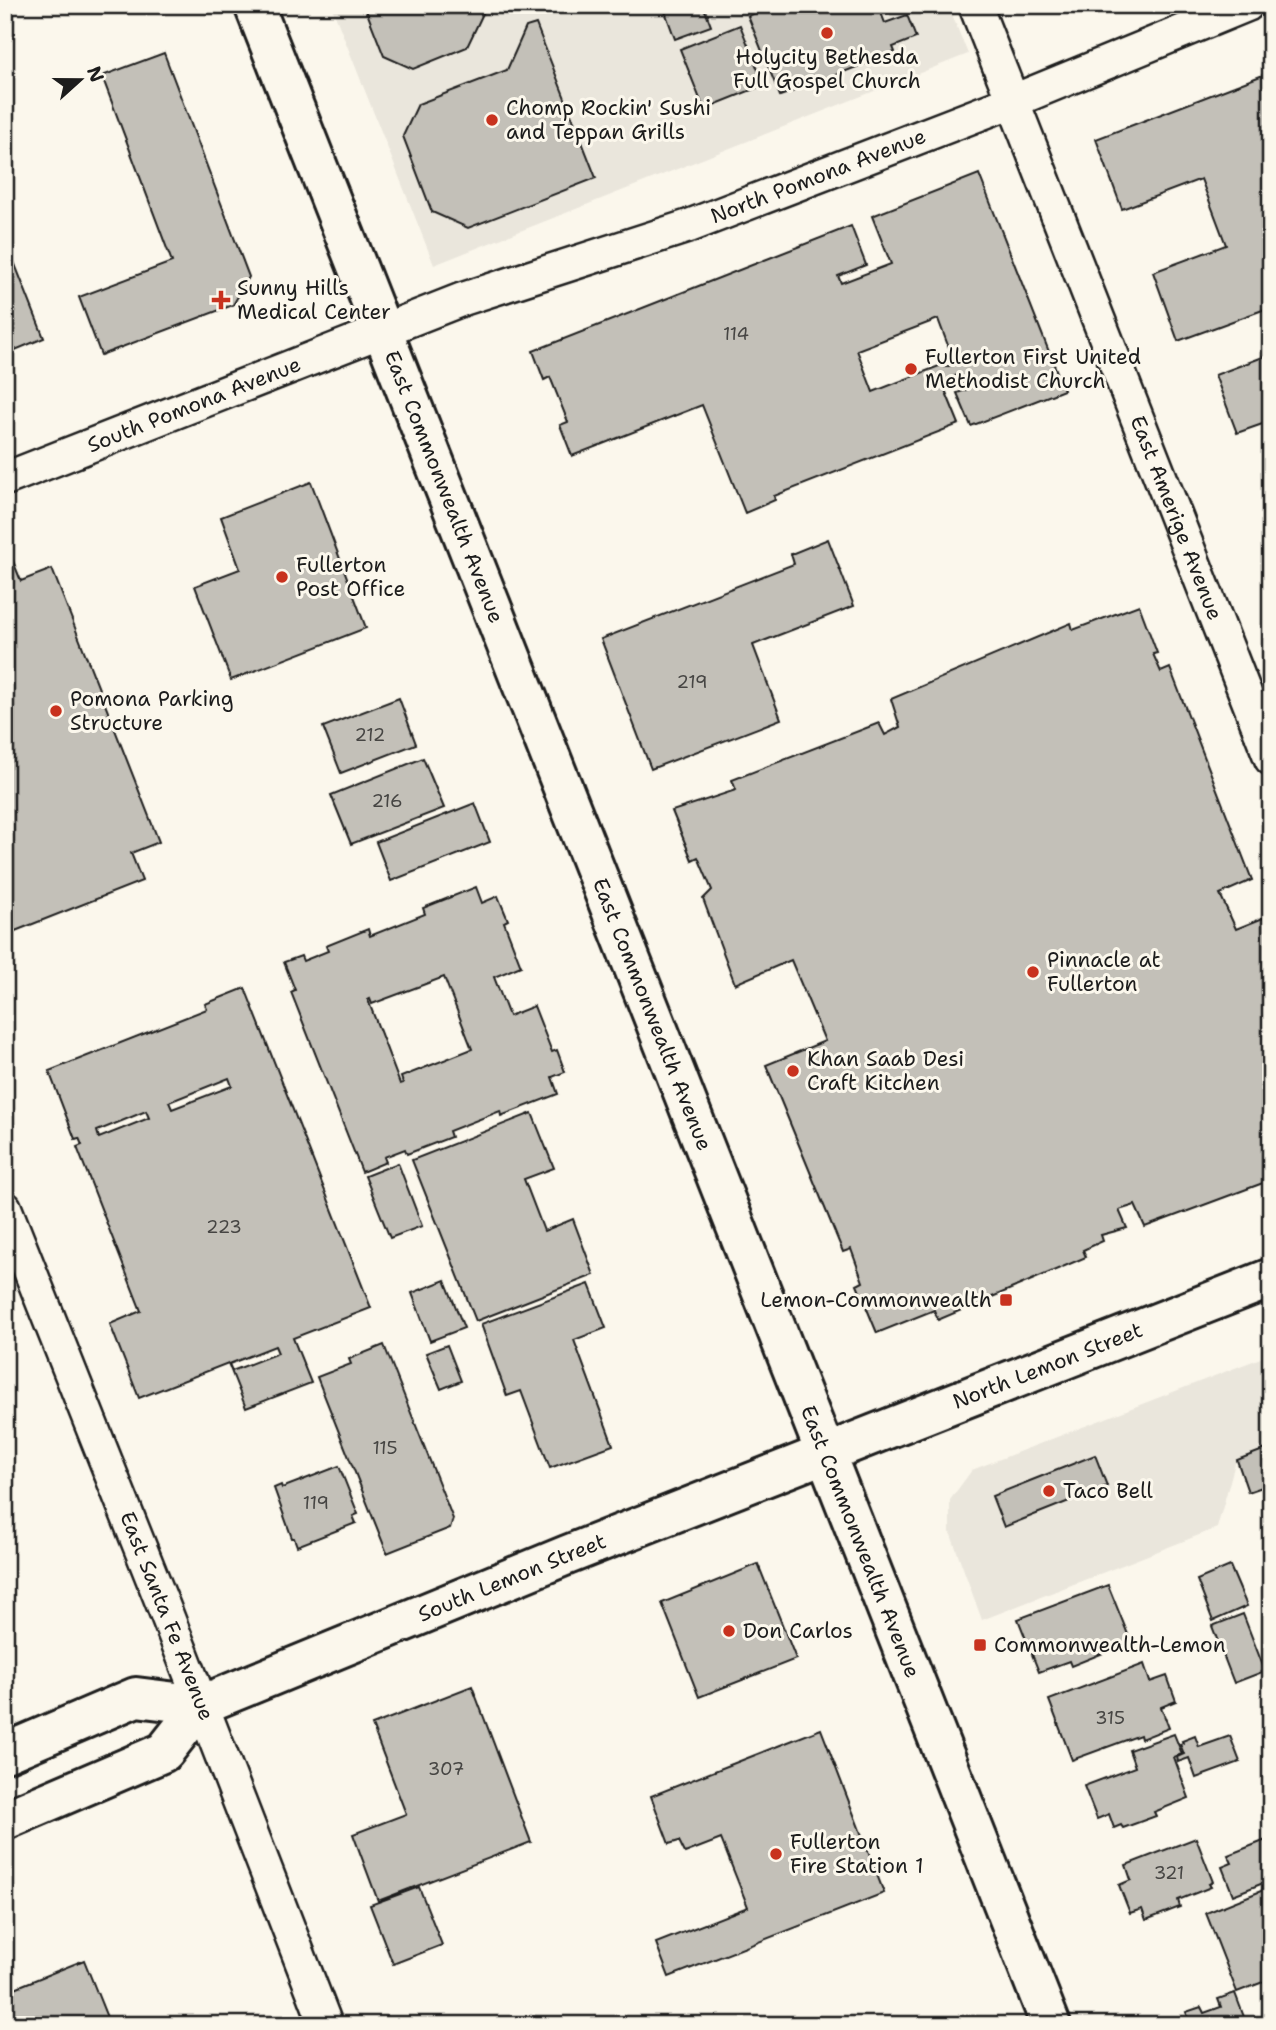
<svg xmlns="http://www.w3.org/2000/svg" width="1276" height="2030" viewBox="0 0 1276 2030" font-family="'Shantell Sans',sans-serif">
	<style>
		.built { fill: #eae6dc }
		.building { fill: #c3c0b8; stroke: #1c1c1c; stroke-width: 2; fill-rule: evenodd }
		.lines { fill: none; stroke-linecap: round; stroke-linejoin: round }
		.minor-casing { stroke: #1c1c1c; stroke-width: 37 }
		.tertiary-casing { stroke: #1c1c1c; stroke-width: 44 }
		.secondary-casing { stroke: #1c1c1c; stroke-width: 44 }
		.minor { stroke: #fbf7ec; stroke-width: 32 }
		.tertiary { stroke: #fbf7ec; stroke-width: 38 }
		.secondary { stroke: #fbf7ec; stroke-width: 38 }
		.poi-dot { fill: #c8321e; stroke: #fbf7ec; stroke-width: 2.5 }
		.labels { text-anchor: middle; dominant-baseline: central; stroke-width: 6; stroke-linejoin: round; paint-order: stroke }
		.number-label { font-size: 18px; fill: #464543 }
		.poi-label { font-size: 21px; fill: #1c1c1c; stroke: #fbf7ec; text-anchor: start }
		.street-label { font-size: 21px; fill: #1c1c1c; stroke: #fbf7ec }
	</style>
	<rect width="100%" height="100%" fill="#fbf7ec"/>
	<filter id="ink" filterUnits="userSpaceOnUse"><feTurbulence type="fractalNoise" baseFrequency=".0143" numOctaves="2"/><feDisplacementMap in="SourceGraphic" scale="14" xChannelSelector="R" yChannelSelector="G"/><feConvolveMatrix kernelMatrix="1 2 1 2 8 2 1 2 1" color-interpolation-filters="sRGB"/></filter>
	<g filter="url(#ink)">
		<g class="built">
			<polygon points="331,5 948,5 968,54 434,265"/>
			<polygon points="1271,1354 1271,1448 1235,1463 1217,1528 982,1620 950,1532 950,1500 972,1470"/>
		</g>
		<g class="building">
			<polygon points="364,5 487,5 467,47 413,69 384,56"/>
			<polygon points="703,5 711,26 675,39 663,6"/>
			<polygon points="775,5 878,5 885,23 907,15 916,38 893,47 895,52 813,84 811,79 793,86 794,91 780,96 748,16"/>
			<polygon points="536,24 596,178 468,228 432,212 403,136 418,104 507,70 526,27"/>
			<polygon points="740,25 764,85 704,109 680,49"/>
			<polygon points="164,53 249,277 233,305 101,355 79,297 172,262 102,76"/>
			<polygon points="1271,72 1271,307 1178,341 1153,272 1226,245 1201,179 1122,209 1096,139"/>
			<path d="M979 174 1064 390 971 426 957 393 966 390 960 374 950 378 951 382 943 385 959 424 774 496 775 500 745 513 702 405 572 456 560 425 568 422 550 377 544 380 533 351 851 226 866 265 838 276 841 283 891 264 872 216ZM938 319 955 364 945 367 944 364 873 392 857 350Z"/>
			<polygon points="5,239 44,338 8,353 5,346"/>
			<polygon points="1271,354 1271,421 1237,433 1215,375"/>
			<polygon points="311,482 366,628 231,680 195,586 240,569 221,517"/>
			<polygon points="828,539 854,606 753,645 781,719 651,769 601,639 794,564 791,554"/>
			<polygon points="10,554 21,581 52,569 159,842 131,853 142,881 5,935 5,556"/>
			<polygon points="1139,605 1157,653 1153,654 1161,672 1170,668 1252,880 1220,894 1236,929 1268,916 1271,923 1271,1180 1145,1227 1135,1205 1119,1210 1127,1228 1101,1235 1103,1241 1083,1250 1086,1257 938,1320 934,1310 877,1333 857,1285 863,1282 851,1249 843,1252 766,1065 825,1041 791,960 735,984 703,899 712,890 698,857 692,860 672,811 736,790 732,780 879,723 885,735 900,727 891,699 1071,623 1073,630"/>
			<polygon points="399,698 416,744 341,773 323,727"/>
			<polygon points="423,758 444,808 351,844 331,795"/>
			<polygon points="475,803 490,842 391,881 376,842"/>
			<path d="M476 887 482 903 498 896 508 920 504 922 521 966 494 977 509 1016 534 1006 552 1052 557 1050 565 1072 552 1077 558 1094 501 1116 500 1111 449 1131 451 1137 407 1154 405 1149 384 1157 386 1162 362 1172 291 992 295 990 284 962 301 956 303 961 328 951 326 946 368 929 370 936 425 914 423 908ZM444 977 472 1049 401 1077 403 1083 400 1084 368 1000 370 999 372 1004Z"/>
			<path d="M245 988 371 1308 293 1338 311 1383 246 1408 228 1363 139 1398 110 1324 141 1311 77 1147 82 1145 79 1138 75 1139 49 1071 207 1009 205 1004ZM229 1078 232 1086 172 1109 169 1102ZM146 1111 149 1118 99 1138 97 1131ZM275 1346 278 1353 232 1371 229 1364Z"/>
			<polygon points="532,1113 554,1168 524,1179 544,1231 573,1219 594,1275 476,1321 412,1160"/>
			<polygon points="398,1163 422,1226 390,1238 365,1176"/>
			<polygon points="445,1280 464,1328 430,1341 412,1293"/>
			<polygon points="589,1284 606,1328 574,1340 613,1445 550,1468 521,1391 507,1396 481,1324"/>
			<polygon points="384,1345 453,1519 450,1528 387,1553 317,1377 351,1364 349,1359"/>
			<polygon points="447,1345 461,1381 441,1389 426,1353"/>
			<polygon points="1271,1447 1271,1484 1248,1492 1237,1460"/>
			<polygon points="1095,1455 1107,1486 1004,1527 992,1496"/>
			<polygon points="339,1466 358,1514 353,1516 356,1523 297,1546 294,1538 292,1538 274,1488 281,1485 282,1488"/>
			<polygon points="758,1564 796,1659 699,1697 662,1603"/>
			<polygon points="1230,1566 1247,1606 1213,1621 1197,1580"/>
			<polygon points="1108,1585 1131,1642 1071,1666 1069,1661 1039,1672 1018,1619"/>
			<polygon points="1243,1614 1265,1671 1234,1683 1212,1626"/>
			<polygon points="1144,1664 1150,1682 1167,1676 1176,1701 1161,1707 1169,1728 1141,1739 1140,1735 1072,1760 1049,1700"/>
			<polygon points="472,1686 531,1842 378,1901 353,1834 406,1814 372,1725"/>
			<polygon points="821,1729 884,1893 669,1977 656,1943 748,1907 721,1839 685,1853 679,1841 669,1844 651,1796"/>
			<polygon points="1174,1734 1182,1754 1174,1757 1189,1798 1154,1812 1156,1816 1123,1828 1121,1825 1114,1828 1109,1814 1097,1819 1084,1786 1135,1767 1129,1750"/>
			<polygon points="1195,1736 1199,1747 1230,1736 1240,1762 1196,1778 1189,1758 1178,1762 1177,1757 1184,1754 1180,1744 1183,1743 1182,1741"/>
			<polygon points="1196,1838 1213,1882 1209,1884 1211,1887 1178,1900 1180,1907 1146,1920 1142,1909 1130,1913 1119,1885 1131,1880 1126,1865"/>
			<polygon points="1271,1838 1271,1880 1233,1895 1222,1867 1232,1863 1228,1855"/>
			<polygon points="419,1887 442,1945 393,1964 370,1905"/>
			<polygon points="1271,1887 1271,1979 1237,1992 1206,1913"/>
			<polygon points="84,1960 110,2025 5,2025 5,1992"/>
			<polygon points="1235,1993 1247,2025 1191,2025 1186,2012 1201,2007 1204,2013 1221,2007 1218,1999"/>
		</g>
		<g class="lines">
			<g class="minor-casing">
				<g id="minor">
					<path id="s1" d="M975 5 1271 759"/>
					<path id="s2" d="M5 479 463 299 689 226 1013 101 1247 5"/>
					<path id="s3" d="M5 1208 165 1610 326 2025"/>
				</g>
			</g>
			<g class="tertiary-casing">
				<g id="tertiary">
					<path id="s4" d="M5 1753 136 1697 201 1705 567 1555 1271 1278"/>
					<polyline points="5,1820 164,1752 201,1705"/>
				</g>
			</g>
			<g class="secondary-casing">
				<g id="secondary">
					<path id="s5" d="M254 5 1051 2025"/>
				</g>
			</g>
			<use href="#minor" class="minor"/>
			<use href="#tertiary" class="tertiary"/>
			<use href="#secondary" class="secondary"/>
		</g>
	</g>
	<g class="poi-dot">
		<circle cx="827" cy="33" r="7"/>
		<circle cx="492" cy="120" r="7"/>
		<path d="M217.5 289.5h7v7h7v7h-7v7h-7v-7h-7v-7h7z"/>
		<circle cx="911" cy="369" r="7"/>
		<circle cx="282" cy="577" r="7"/>
		<circle cx="56" cy="711" r="7"/>
		<circle cx="1033" cy="972" r="7"/>
		<circle cx="793" cy="1071" r="7"/>
		<rect x="999" y="1293" width="14" height="14" rx="3.5"/>
		<circle cx="1049" cy="1491" r="7"/>
		<circle cx="729" cy="1631" r="7"/>
		<rect x="973" y="1638" width="14" height="14" rx="3.5"/>
		<circle cx="776" cy="1854" r="7"/>
	</g>
	<g class="labels">
		<g class="number-label">
			<text x="736" y="334">114</text>
			<text x="692" y="682">219</text>
			<text x="370" y="735">212</text>
			<text x="387" y="801">216</text>
			<text x="224" y="1227">223</text>
			<text x="385" y="1448">115</text>
			<text x="316" y="1503">119</text>
			<text x="1110" y="1718">315</text>
			<text x="446" y="1769">307</text>
			<text x="1169" y="1873">321</text>
		</g>
		<g class="poi-label">
			<text x="827" y="57" text-anchor="middle">Holycity Bethesda<tspan x="827" dy="24">Full Gospel Church</tspan></text>
			<text x="506" y="108">Chomp Rockin' Sushi<tspan x="506" dy="24">and Teppan Grills</tspan></text>
			<text x="237" y="288">Sunny Hills<tspan x="237" dy="24">Medical Center</tspan></text>
			<text x="925" y="357">Fullerton First United<tspan x="925" dy="24">Methodist Church</tspan></text>
			<text x="296" y="565">Fullerton<tspan x="296" dy="24">Post Office</tspan></text>
			<text x="70" y="699">Pomona Parking<tspan x="70" dy="24">Structure</tspan></text>
			<text x="1047" y="960">Pinnacle at<tspan x="1047" dy="24">Fullerton</tspan></text>
			<text x="807" y="1059">Khan Saab Desi<tspan x="807" dy="24">Craft Kitchen</tspan></text>
			<text x="992" y="1300" text-anchor="end">Lemon-Commonwealth</text>
			<text x="1063" y="1491">Taco Bell</text>
			<text x="743" y="1631">Don Carlos</text>
			<text x="994" y="1645">Commonwealth-Lemon</text>
			<text x="790" y="1842">Fullerton<tspan x="790" dy="24">Fire Station 1</tspan></text>
		</g>
		<g class="street-label">
			<text stroke="none"><textPath href="#s2" startOffset="868">North Pomona Avenue</textPath></text>
			<text stroke="none"><textPath href="#s2" startOffset="203">South Pomona Avenue</textPath></text>
			<text stroke="none"><textPath href="#s5" startOffset="518">East Commonwealth Avenue</textPath></text>
			<text stroke="none"><textPath href="#s1" startOffset="551">East Amerige Avenue</textPath></text>
			<text stroke="none"><textPath href="#s5" startOffset="1085">East Commonwealth Avenue</textPath></text>
			<text stroke="none"><textPath href="#s4" startOffset="1120">North Lemon Street</textPath></text>
			<text stroke="none"><textPath href="#s5" startOffset="1652">East Commonwealth Avenue</textPath></text>
			<text stroke="none"><textPath href="#s4" startOffset="544">South Lemon Street</textPath></text>
			<text stroke="none"><textPath href="#s3" startOffset="439">East Santa Fe Avenue</textPath></text>
		</g>
	</g>
	<rect width="1276" height="2030" fill="none" stroke="#fbf7ec" stroke-width="28"/>
	<rect x="14" y="14" width="1248" height="2002" fill="none" stroke="#1c1c1c" stroke-width="2.5" filter="url(#ink)"/>
	<g transform="translate(80 80) rotate(69)" stroke="#fbf7ec" stroke-width="5" paint-order="stroke">
	<path d="M0-5L12 26L0 18L-12 26Z" fill="#1c1c1c"/>
	<text y="-10" font-size="19" font-weight="bold" text-anchor="middle" fill="#1c1c1c">N</text>
	</g>
</svg>
